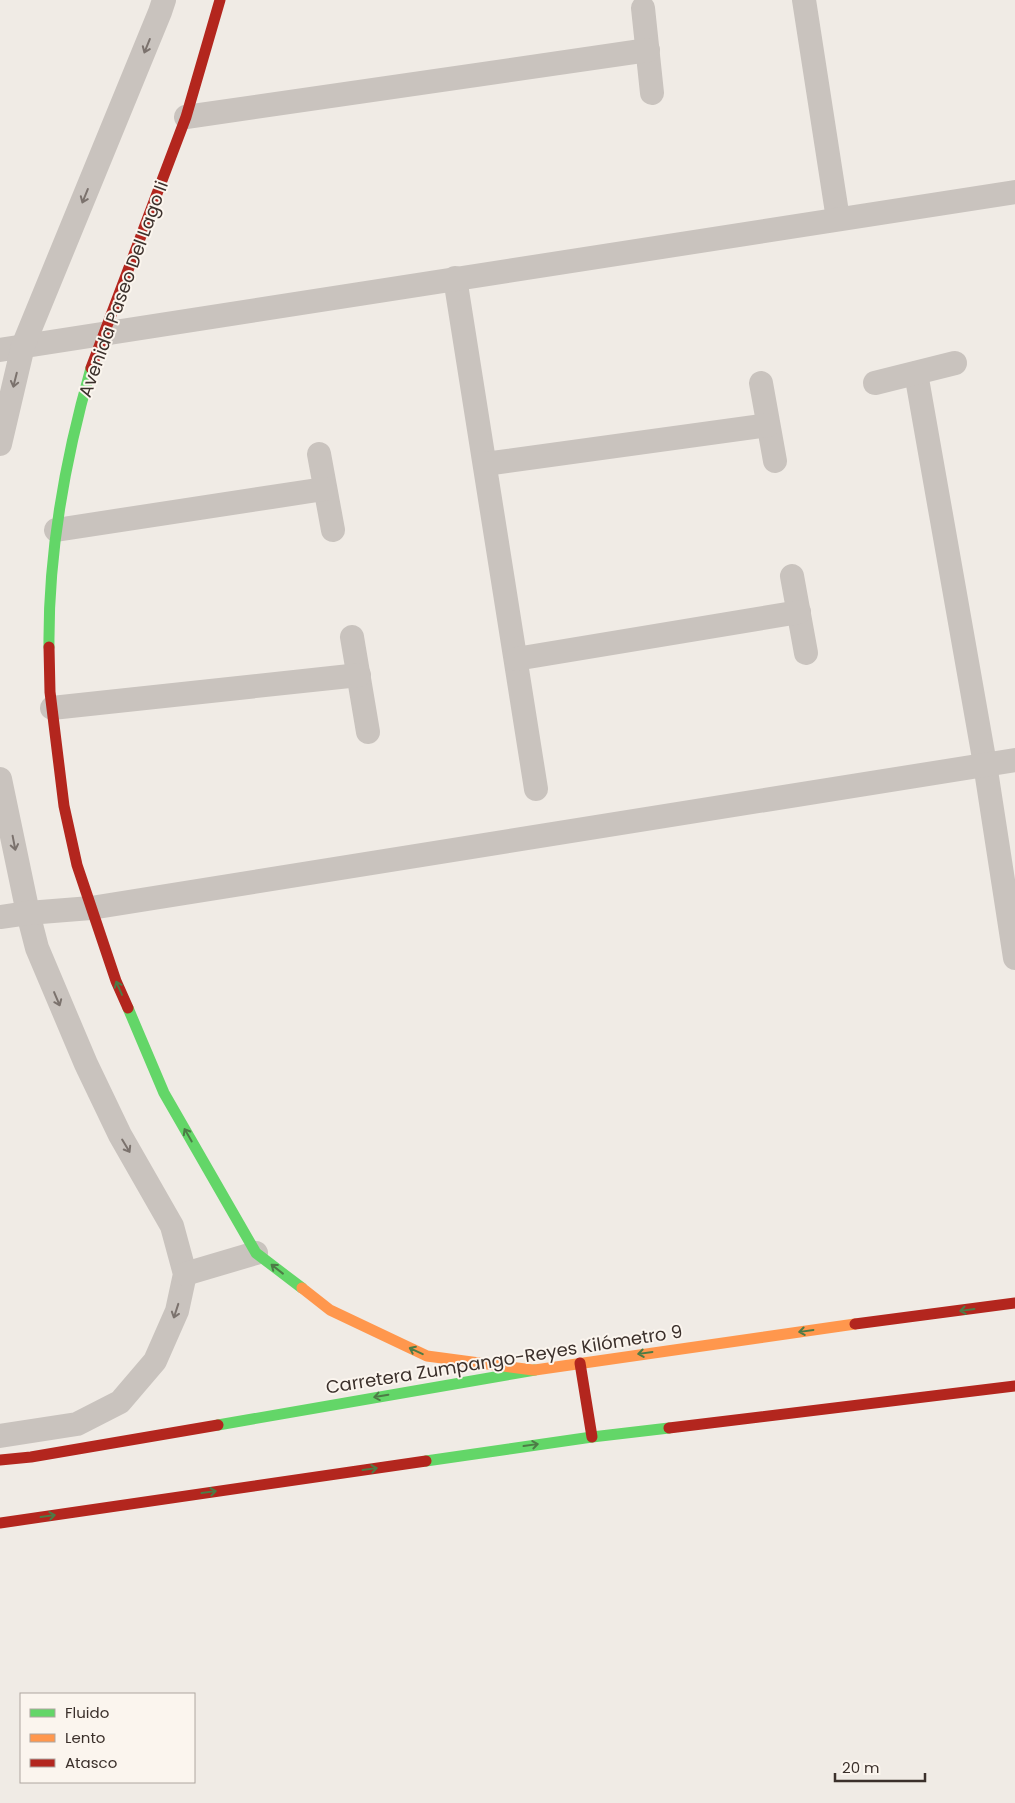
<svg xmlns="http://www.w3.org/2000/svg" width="1015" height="1803" viewBox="0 0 1015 1803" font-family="Poppins,sans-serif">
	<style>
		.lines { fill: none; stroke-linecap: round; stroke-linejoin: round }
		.street { stroke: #c9c3be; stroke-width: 24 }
		.fast { stroke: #63d668; stroke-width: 11 }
		.slow { stroke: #ff974d; stroke-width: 11 }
		.jam { stroke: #b3261e; stroke-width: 11 }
		.oneway { stroke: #7b726d }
		.oneway2 { stroke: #4d7b46 }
		.labels { text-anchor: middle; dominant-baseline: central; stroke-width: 4; stroke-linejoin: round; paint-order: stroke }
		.street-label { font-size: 18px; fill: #3b302b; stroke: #fbf5ee }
	</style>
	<rect width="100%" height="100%" fill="#f0ebe5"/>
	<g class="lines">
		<g class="street">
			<polyline points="804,0 838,219"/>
			<polyline points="643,8 652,93"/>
			<polyline points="186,117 648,50"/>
			<polyline points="455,278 536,789"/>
			<polyline points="0,350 1015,192"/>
			<polyline points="916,373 985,764 1015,958"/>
			<polyline points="761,383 775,461"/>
			<polyline points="875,383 955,363"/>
			<polyline points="0,444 23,346 160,12 164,0"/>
			<polyline points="319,454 333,530"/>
			<polyline points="485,464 768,425"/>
			<polyline points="56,530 324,489"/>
			<polyline points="792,576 806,653"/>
			<polyline points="352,637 368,732"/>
			<polyline points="516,659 799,612"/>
			<polyline points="52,708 359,675"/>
			<polyline points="0,779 28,913 37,948 86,1064 120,1135 172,1226 185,1274 177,1311 155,1361 120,1402 77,1424 0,1436"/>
			<polyline points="0,917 28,913 91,908 1015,760"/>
			<polyline points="185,1274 256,1253"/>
		</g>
		<g class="fast">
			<path d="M49 647C48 552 65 459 91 368"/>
			<polyline points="128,1008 164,1093 256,1253 302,1288"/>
			<polyline points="218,1425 535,1370"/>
			<polyline points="426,1461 592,1437 669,1428"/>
		</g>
		<g class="slow">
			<polyline points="302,1288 330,1310 427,1356 533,1370"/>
			<polyline points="535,1370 855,1324"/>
		</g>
		<g class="jam">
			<polyline points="91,368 186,117 220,0"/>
			<polyline points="49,647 50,692 64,806 77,865 116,981 128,1008"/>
			<polyline points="855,1324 1015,1303"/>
			<polyline points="580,1363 592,1437"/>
			<polyline points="669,1428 1015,1386"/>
			<polyline points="0,1460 31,1457 218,1425"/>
			<polyline points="0,1523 426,1461"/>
		</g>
	</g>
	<defs><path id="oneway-shaft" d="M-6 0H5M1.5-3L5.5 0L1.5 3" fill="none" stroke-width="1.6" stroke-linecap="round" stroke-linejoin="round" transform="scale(1.25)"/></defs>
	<g class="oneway">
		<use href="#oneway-shaft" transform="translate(147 46) rotate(112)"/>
		<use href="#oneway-shaft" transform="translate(85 196) rotate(112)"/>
		<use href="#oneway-shaft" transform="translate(15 380) rotate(104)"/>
		<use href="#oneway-shaft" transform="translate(14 843) rotate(79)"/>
		<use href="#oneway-shaft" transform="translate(57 999) rotate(67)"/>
		<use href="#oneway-shaft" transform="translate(126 1146) rotate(59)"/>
		<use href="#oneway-shaft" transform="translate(176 1311) rotate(108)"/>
	</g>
	<g class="oneway2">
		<use href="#oneway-shaft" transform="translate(119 988) rotate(-114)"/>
		<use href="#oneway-shaft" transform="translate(188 1135) rotate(-120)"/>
		<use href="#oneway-shaft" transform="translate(277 1269) rotate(-142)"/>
		<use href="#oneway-shaft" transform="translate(967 1310) rotate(172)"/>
		<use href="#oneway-shaft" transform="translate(806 1331) rotate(172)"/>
		<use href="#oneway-shaft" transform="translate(416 1351) rotate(-155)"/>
		<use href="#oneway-shaft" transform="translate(645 1353) rotate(172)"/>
		<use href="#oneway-shaft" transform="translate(381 1396) rotate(170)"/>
		<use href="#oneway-shaft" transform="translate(531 1445) rotate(-8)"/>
		<use href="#oneway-shaft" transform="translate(370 1469) rotate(-8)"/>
		<use href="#oneway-shaft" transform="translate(209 1492) rotate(-8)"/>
		<use href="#oneway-shaft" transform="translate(48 1516) rotate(-8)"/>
	</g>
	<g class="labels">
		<g class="street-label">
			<text transform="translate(123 289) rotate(-70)">Avenida Paseo Del Lago Ii</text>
			<text transform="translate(504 1359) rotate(-9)">Carretera Zumpango-Reyes Kilómetro 9</text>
		</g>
	</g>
	<rect x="20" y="1693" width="175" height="90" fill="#fbf5ee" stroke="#aea6a0"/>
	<rect x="30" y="1709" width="25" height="8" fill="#63d668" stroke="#aea6a0"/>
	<text x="65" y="1718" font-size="15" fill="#3b302b">Fluido</text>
	<rect x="30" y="1734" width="25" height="8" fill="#ff974d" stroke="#aea6a0"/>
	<text x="65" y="1743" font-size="15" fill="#3b302b">Lento</text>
	<rect x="30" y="1759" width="25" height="8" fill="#b3261e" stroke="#aea6a0"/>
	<text x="65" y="1768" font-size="15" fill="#3b302b">Atasco</text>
	<path d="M835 1773v8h90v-8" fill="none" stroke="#3b302b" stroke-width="2.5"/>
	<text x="842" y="1773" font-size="15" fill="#3b302b" stroke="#fbf5ee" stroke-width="4" paint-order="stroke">20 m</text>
</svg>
